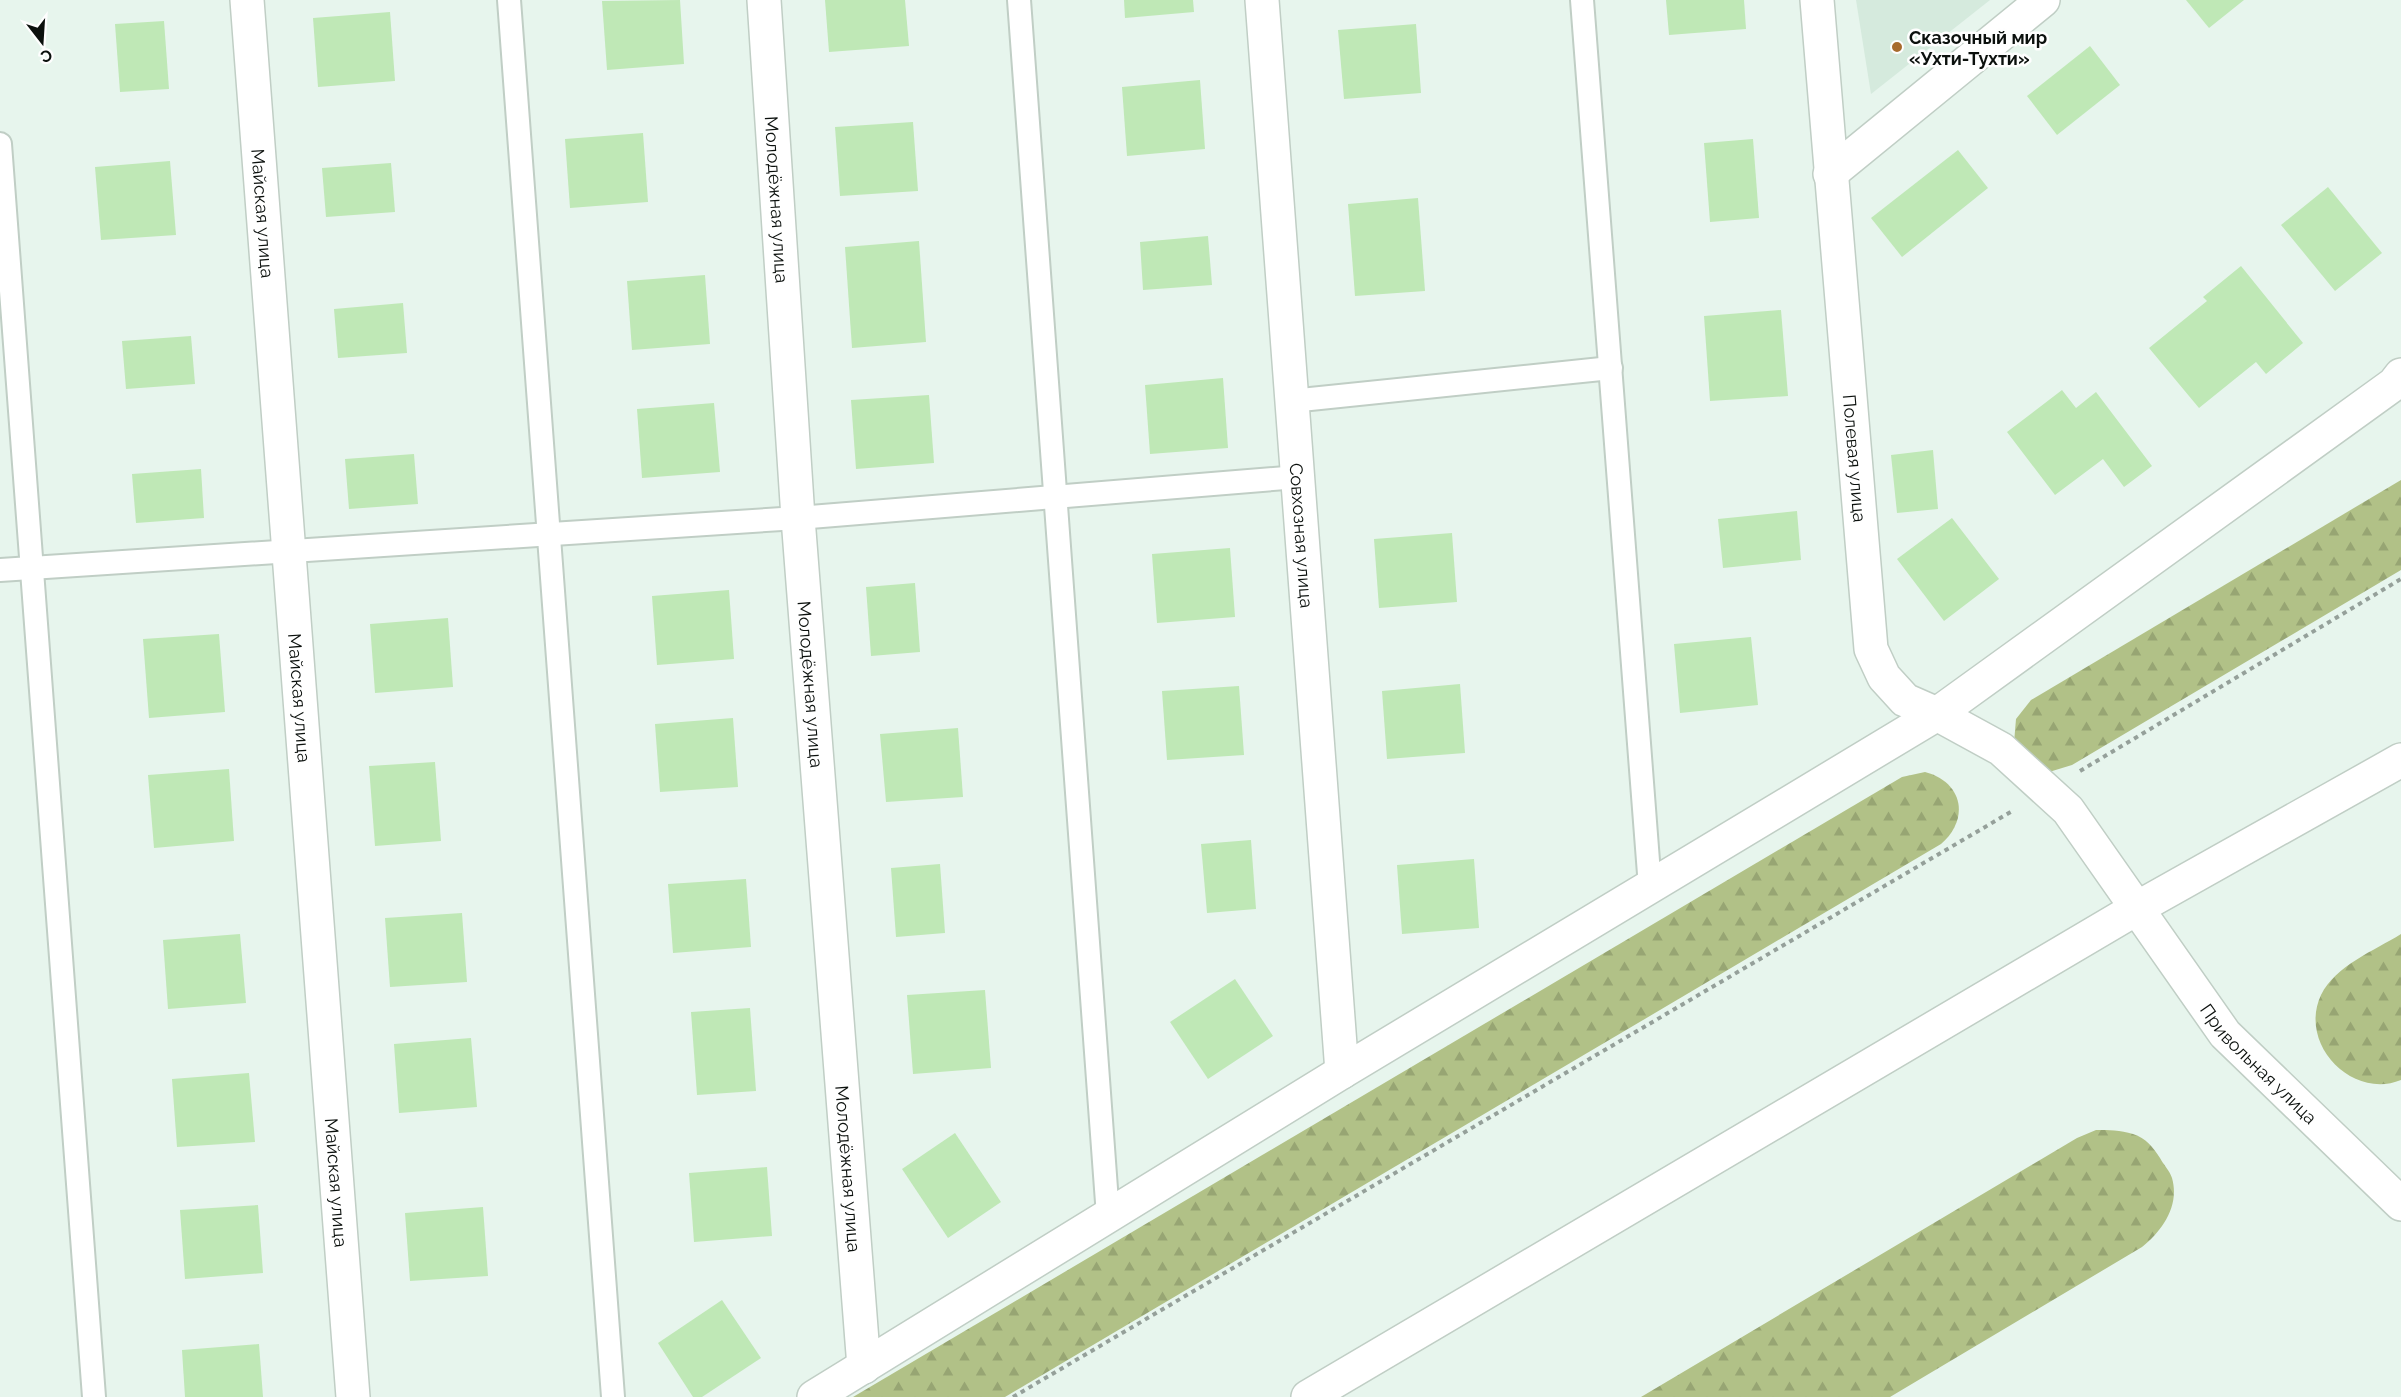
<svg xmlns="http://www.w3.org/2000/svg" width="2401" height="1397" viewBox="0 0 2401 1397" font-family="Raleway,sans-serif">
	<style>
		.built { fill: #d5eadd }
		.forest { fill: url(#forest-firs) }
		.building { fill: #bfe8b6 }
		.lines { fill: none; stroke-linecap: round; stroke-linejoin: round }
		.lane-casing { stroke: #c0cec5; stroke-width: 26 }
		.street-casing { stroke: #c0cec5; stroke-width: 36 }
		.secondary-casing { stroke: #c0cec5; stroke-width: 36 }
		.path { stroke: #95a09a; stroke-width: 4; stroke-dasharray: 4.5 4.5; stroke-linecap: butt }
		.lane { stroke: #fff; stroke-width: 22 }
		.street { stroke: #fff; stroke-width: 33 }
		.secondary { stroke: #fff; stroke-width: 33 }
		.poi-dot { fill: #a76b2d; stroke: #fefefe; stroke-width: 2 }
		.labels { text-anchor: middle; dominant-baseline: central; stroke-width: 5; stroke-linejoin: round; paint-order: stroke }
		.poi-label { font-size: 18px; font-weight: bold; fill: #0b100d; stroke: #fefefe; text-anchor: start }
		.street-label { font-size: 18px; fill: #0b100d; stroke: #fefefe }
	</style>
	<defs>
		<pattern id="forest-firs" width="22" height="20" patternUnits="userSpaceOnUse" patternTransform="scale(1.5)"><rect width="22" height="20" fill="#b1c187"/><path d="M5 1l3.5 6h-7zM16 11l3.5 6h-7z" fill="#97a573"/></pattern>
	</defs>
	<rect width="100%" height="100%" fill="#e7f5ed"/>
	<polygon class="built" points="1856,0 1990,0 1871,94"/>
	<g class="forest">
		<polygon points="2401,480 2401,570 2072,765 2049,772 2014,743 2016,719 2031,700"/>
		<path d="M1925 772C1963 782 1970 819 1941 844L1005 1397H853L1902 777Z"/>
		<path d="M2401 934V1080C2352 1100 2298 1044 2321 995 2336 965 2374 951 2401 934Z"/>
		<path d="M2096 1130C2109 1130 2120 1130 2133 1134 2146 1138 2153 1147 2160 1158 2163 1164 2170 1171 2172 1178 2180 1206 2162 1231 2142 1247L1890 1397H1641L2077 1138Z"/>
	</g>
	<g class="building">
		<polygon points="680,0 684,64 607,70 602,1"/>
		<polygon points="825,0 905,0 909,46 829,52"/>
		<polygon points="1124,0 1193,0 1194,12 1125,18"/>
		<polygon points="1666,0 1744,0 1746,29 1669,35"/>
		<polygon points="2186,0 2244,0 2209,28"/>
		<polygon points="390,12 395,81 318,87 313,18"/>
		<polygon points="164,21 169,89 120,92 115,24"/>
		<polygon points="1416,24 1421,93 1344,99 1338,30"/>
		<polygon points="2090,46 2120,85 2057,135 2027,96"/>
		<polygon points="1200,80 1205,149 1127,156 1122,87"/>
		<polygon points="913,122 918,191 840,196 835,127"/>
		<polygon points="643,133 648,202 570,208 565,139"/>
		<polygon points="1753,139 1759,218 1710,222 1704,143"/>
		<polygon points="1958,150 1988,188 1902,257 1871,218"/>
		<polygon points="170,161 176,235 101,240 95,167"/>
		<polygon points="391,163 395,212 326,217 322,168"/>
		<polygon points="2328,187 2382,253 2335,291 2281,225"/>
		<polygon points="1418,198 1425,291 1355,296 1348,204"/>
		<polygon points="1208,236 1212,285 1143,290 1140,242"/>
		<polygon points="919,241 926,342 852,348 845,247"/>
		<polygon points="2241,266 2303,343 2266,374 2256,362 2199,408 2149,348 2207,301 2203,297"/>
		<polygon points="705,275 710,344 632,350 627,281"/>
		<polygon points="403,303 407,353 338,358 334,309"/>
		<polygon points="1781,310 1788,396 1710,401 1704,316"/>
		<polygon points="191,336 195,384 126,389 122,341"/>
		<polygon points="1223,378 1228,448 1150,454 1145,385"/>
		<polygon points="2062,390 2076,408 2096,392 2152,466 2124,487 2103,459 2055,495 2007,432"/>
		<polygon points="929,395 934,463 856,469 851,400"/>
		<polygon points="714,403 720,472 642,478 637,409"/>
		<polygon points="1933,450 1938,509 1897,513 1891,455"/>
		<polygon points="414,454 418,504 349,509 345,459"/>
		<polygon points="201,469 204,518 136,523 132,474"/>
		<polygon points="1797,511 1801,560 1723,568 1718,519"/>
		<polygon points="1952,518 1999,579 1944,621 1897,559"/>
		<polygon points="1452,533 1457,602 1379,608 1374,539"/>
		<polygon points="1230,548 1235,617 1157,623 1152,554"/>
		<polygon points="915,583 920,652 871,656 866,587"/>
		<polygon points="729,590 734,659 657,665 652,596"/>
		<polygon points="448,618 453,687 375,693 370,624"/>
		<polygon points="219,634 225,712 149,718 143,639"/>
		<polygon points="1751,637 1758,705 1680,713 1674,644"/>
		<polygon points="1460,684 1465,753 1387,759 1382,691"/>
		<polygon points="1239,686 1244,755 1167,760 1162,691"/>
		<polygon points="733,718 738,787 660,792 655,724"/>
		<polygon points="958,728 963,797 886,802 880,734"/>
		<polygon points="435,762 441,841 375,846 369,766"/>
		<polygon points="229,769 234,841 154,848 148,775"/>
		<polygon points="1251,840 1256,909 1207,913 1201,844"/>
		<polygon points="1474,859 1479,928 1402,934 1397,865"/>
		<polygon points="940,864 945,933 896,937 891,868"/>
		<polygon points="746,879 751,947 673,953 668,884"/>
		<polygon points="462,913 467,982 390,987 385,918"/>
		<polygon points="240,934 246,1003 168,1009 163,940"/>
		<polygon points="1235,979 1273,1036 1208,1079 1170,1022"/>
		<polygon points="985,990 991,1068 913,1074 907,995"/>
		<polygon points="750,1008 756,1091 697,1095 691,1012"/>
		<polygon points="471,1038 477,1107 399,1113 394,1044"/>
		<polygon points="249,1073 255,1142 177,1147 172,1079"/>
		<polygon points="955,1133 1001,1202 948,1238 902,1169"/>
		<polygon points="767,1167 772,1236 694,1242 689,1173"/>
		<polygon points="258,1205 263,1273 185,1279 180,1210"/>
		<polygon points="483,1207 488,1276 410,1281 405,1213"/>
		<polygon points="722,1300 761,1358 702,1397 693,1397 658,1343"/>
		<polygon points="259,1344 263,1397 185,1397 182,1350"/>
	</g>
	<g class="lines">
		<g class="lane-casing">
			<g id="lane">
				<polyline points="509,0 613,1397"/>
				<polyline points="1019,0 1108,1216"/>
				<polyline points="1582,0 1650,887"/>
				<polyline points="0,144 94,1397"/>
				<polyline points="1291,401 1611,368"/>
				<polyline points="0,570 798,518 1298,477"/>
			</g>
		</g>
		<g class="street-casing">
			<g id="street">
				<path id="s1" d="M247 0 353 1397"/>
				<path id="s2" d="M764 0 798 518 864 1367"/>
				<path id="s3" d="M1262 0 1342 1072"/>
				<path id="s4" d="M1817 0 1871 649 1884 677 1905 700 1937 714 2001 749 2068 810 2225 1034 2401 1204"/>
				<polyline points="1830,174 2043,0"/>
				<polyline points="814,1397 1342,1072 1937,714 2394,384 2401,375"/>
			</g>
		</g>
		<g class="secondary-casing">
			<polyline id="secondary" points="1308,1397 2139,907 2401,760"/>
		</g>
		<g class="path">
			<polyline points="2080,771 2401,579"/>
			<polyline points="1013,1397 2014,810"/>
		</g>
		<use href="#lane" class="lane"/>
		<use href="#street" class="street"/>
		<use href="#secondary" class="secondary"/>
	</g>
	<circle class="poi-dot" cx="1897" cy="47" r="6"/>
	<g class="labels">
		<g class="poi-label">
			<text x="1909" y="37">Сказочный мир<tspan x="1909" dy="21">«Ухти-Тухти»</tspan></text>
		</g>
		<g class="street-label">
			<text stroke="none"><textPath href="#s2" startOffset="200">Молодёжная улица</textPath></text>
			<text stroke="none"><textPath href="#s1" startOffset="214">Майская улица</textPath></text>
			<text stroke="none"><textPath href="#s4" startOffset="460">Полевая улица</textPath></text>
			<text stroke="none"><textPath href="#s3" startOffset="537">Совхозная улица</textPath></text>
			<text stroke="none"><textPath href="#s2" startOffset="686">Молодёжная улица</textPath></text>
			<text stroke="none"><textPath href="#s1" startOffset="700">Майская улица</textPath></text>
			<text stroke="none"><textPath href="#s4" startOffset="1230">Привольная улица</textPath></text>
			<text stroke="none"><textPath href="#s2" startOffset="1172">Молодёжная улица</textPath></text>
			<text stroke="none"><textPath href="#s1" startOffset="1186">Майская улица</textPath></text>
		</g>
	</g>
	<g transform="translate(42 42) rotate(163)" stroke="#fefefe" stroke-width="4.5" paint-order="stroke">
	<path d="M0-4.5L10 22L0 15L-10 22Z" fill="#0b100d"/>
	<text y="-9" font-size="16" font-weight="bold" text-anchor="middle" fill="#0b100d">С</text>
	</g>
</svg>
